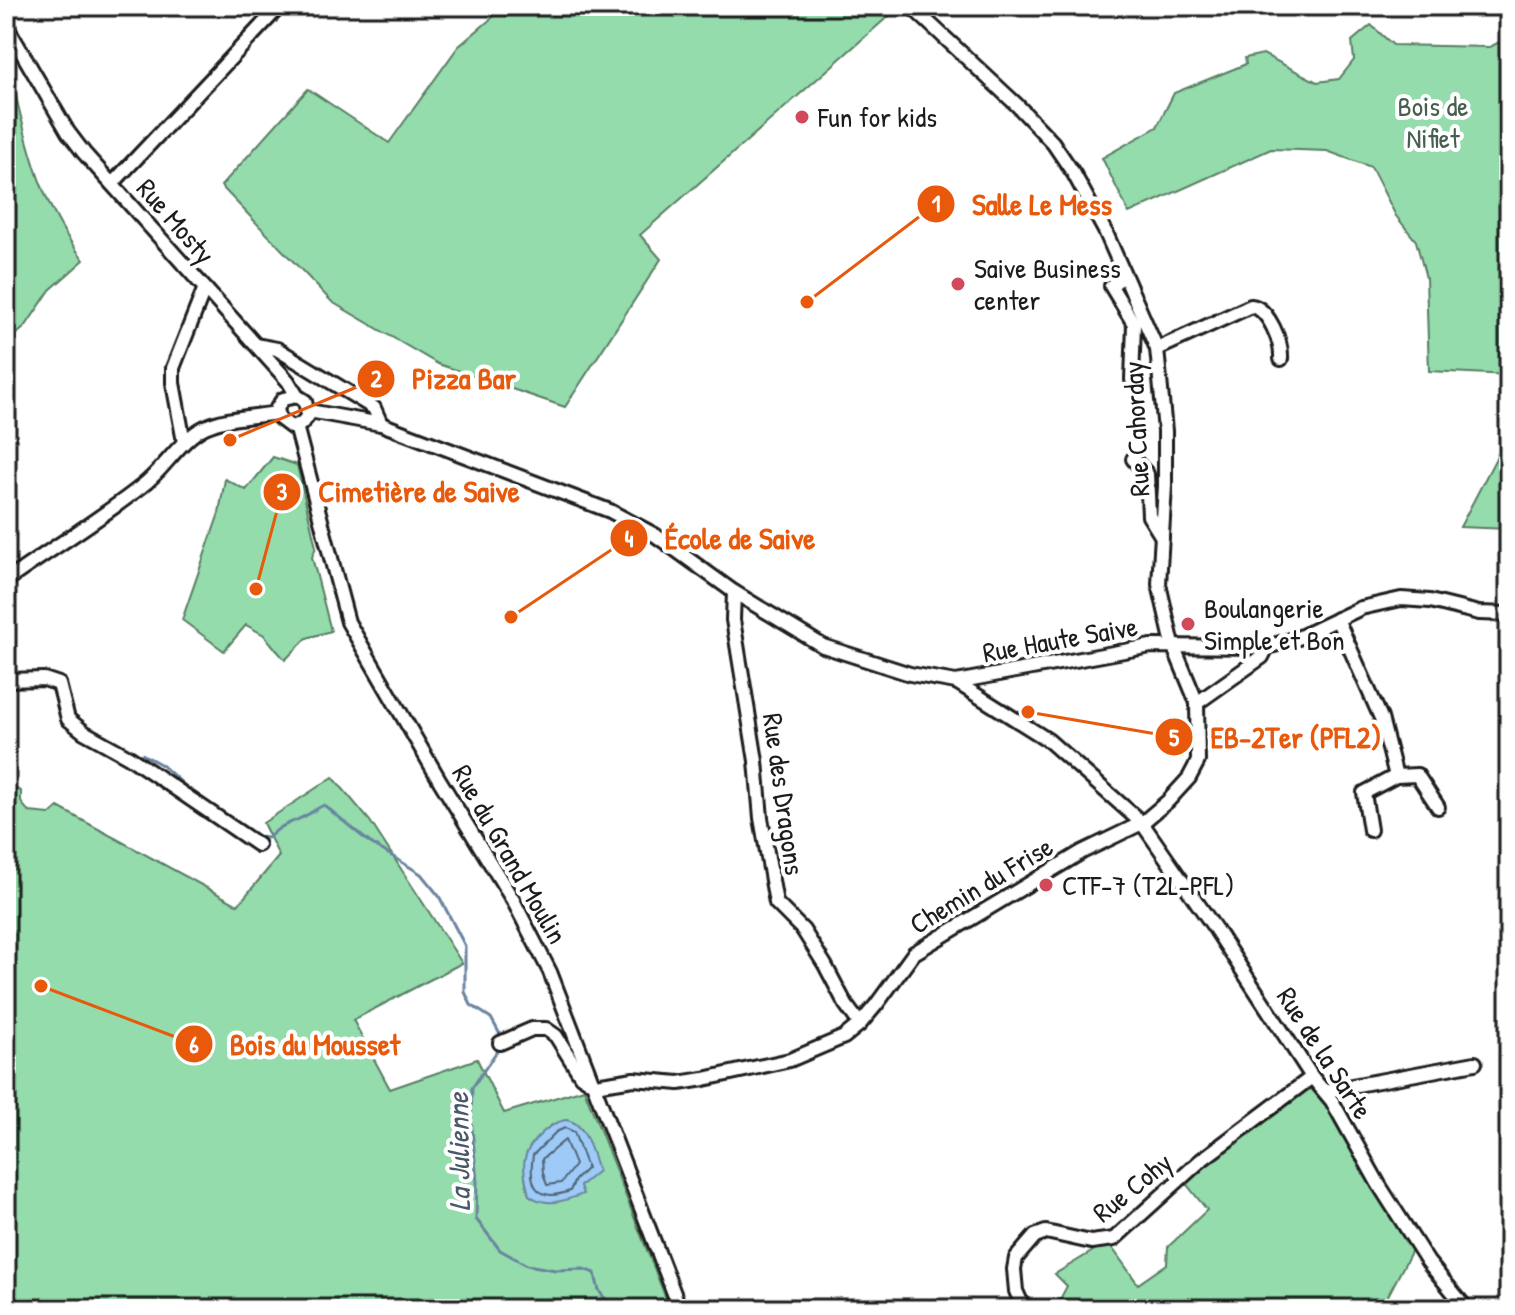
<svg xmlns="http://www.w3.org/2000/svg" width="1515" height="1315" viewBox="0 0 1515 1315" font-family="'Patrick Hand',sans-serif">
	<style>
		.green { fill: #94dcab; stroke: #587c64; stroke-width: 2; fill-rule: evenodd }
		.water { fill: #9dcaf7; stroke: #69849f; stroke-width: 2 }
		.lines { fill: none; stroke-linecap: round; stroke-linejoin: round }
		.shore { stroke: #506274; stroke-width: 2 }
		.stream { stroke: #69849f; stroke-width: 3 }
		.minor-casing { stroke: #1c1c1c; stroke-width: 18 }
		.minor { stroke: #fff; stroke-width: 12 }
		.poi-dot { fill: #d1495b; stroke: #fff; stroke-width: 3 }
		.labels { text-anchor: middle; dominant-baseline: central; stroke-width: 8; stroke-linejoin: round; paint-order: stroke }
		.park-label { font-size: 28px; fill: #465f4e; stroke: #fff }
		.poi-label { font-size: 28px; fill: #1c1c1c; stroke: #fff; text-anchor: start }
		.street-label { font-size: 28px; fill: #1c1c1c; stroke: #fff }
		.water-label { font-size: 30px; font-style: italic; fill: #495969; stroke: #fff }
		.leader { fill: none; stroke: #e8590c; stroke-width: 3 }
		.callout-dot { fill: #e8590c; stroke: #fff; stroke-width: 3 }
		.mark-label { font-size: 24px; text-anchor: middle; font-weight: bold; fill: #fff }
		.callout-label { font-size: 30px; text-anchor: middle; font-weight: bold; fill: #e8590c; stroke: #fff; stroke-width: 8; stroke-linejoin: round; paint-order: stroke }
	</style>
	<rect width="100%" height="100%" fill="#fff"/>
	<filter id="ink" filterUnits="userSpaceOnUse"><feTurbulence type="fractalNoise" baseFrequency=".0125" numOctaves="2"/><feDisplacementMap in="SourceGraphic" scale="16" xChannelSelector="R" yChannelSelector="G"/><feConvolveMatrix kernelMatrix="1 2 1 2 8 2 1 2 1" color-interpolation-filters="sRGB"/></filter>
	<g filter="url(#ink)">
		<g class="green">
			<polygon points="506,6 900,6 640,235 661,259 565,407 438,364 332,302 221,186 308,89 389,143 458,47"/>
			<polygon points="1371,25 1393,45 1490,47 1509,37 1509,375 1429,371 1426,278 1416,241 1396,216 1371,167 1327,151 1271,149 1129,213 1102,158 1157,127 1174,93 1246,64 1245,58 1263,54 1317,82 1339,79 1354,60 1352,41"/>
			<path d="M12 80C28 147 40 205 84 260L50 290 25 327 6 343V84Z"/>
			<polygon points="1509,433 1509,529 1460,527"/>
			<polygon points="273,457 297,465 316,547 312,557 331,631 307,638 285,660 264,635 246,625 224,651 182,620 219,513 225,479 246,490"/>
			<path d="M333 777 370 821 462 963 353 1020 390 1089 477 1059 504 1113 584 1089 670 1309H6V785L21 791V802L29 812 50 814 58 807 238 905 279 856 263 823ZM552 1125 590 1151 594 1161C590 1168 587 1178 581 1184 568 1199 545 1207 529 1195 520 1159 524 1149 552 1125Z"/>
			<polygon points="1307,1089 1313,1090 1321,1096 1412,1250 1381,1309 1055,1309 1067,1286 1055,1274 1108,1242 1138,1284 1167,1264 1168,1247 1207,1210 1184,1181"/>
		</g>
		<path class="water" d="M565 1120C586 1121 592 1153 598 1171L580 1186 583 1194C564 1201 546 1208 529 1195 522 1167 519 1153 543 1132 550 1126 556 1122 565 1120Z"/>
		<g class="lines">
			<g class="shore">
				<path d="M565 1128 574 1132 587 1168 575 1180 570 1191C537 1203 528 1186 533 1155L556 1132Z"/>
				<polygon points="565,1140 575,1165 561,1183 547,1185 543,1173 542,1159"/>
			</g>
			<g class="stream">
				<path d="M142 754 162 765 192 792 258 837 268 838C283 824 284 826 301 818 309 815 315 809 324 805L369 842 421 874 439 896 465 946V992L471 1005 491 1018 502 1038"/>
				<path d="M499 1048 472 1088 471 1118 477 1182 476 1219 500 1250 527 1265 556 1270 583 1269 595 1273C598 1290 599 1296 614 1305L628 1303 636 1309"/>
			</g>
			<g class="minor-casing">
				<g id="minor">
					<polyline points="6,25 68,132 84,153 288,381 297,396 305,401 308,416 301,424 291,427 279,418 277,408 283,399 297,396"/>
					<polyline points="112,184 280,6"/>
					<polyline points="1124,275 1111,286 1134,324 1132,380"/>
					<polyline points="256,345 277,349 374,408 381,424"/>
					<path d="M1157 349 1251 306C1269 308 1282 343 1281 359"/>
					<polyline points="309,411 381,424 610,511 655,535 734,592 823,646 910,674 956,682 1151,646 1267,647 1298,638 1361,608 1401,599 1430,601 1479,613 1509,614"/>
					<polyline points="296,426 348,622 440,781 514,902 550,972 680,1309"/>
					<polyline points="184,442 173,383 173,368 204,290"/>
					<polyline points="1133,459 1147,474 1149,516 1162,537"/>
					<path d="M6 581C51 549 99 520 142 486 165 469 179 440 205 427 226 417 254 417 277 413"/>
					<polyline points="734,592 733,620 756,761 761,818 776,903 803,930 825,965 846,1005 860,1024"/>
					<polyline points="1337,619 1381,718 1396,776"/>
					<polyline points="6,680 44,679 59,684 68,719 84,732 129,757 258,845"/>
					<polyline points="956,682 1048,740 1142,823 1216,930 1312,1077 1332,1101 1379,1185 1428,1262 1467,1309"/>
					<polyline points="1197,703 1262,657 1267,647"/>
					<polyline points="1370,830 1364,793 1396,776 1417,775 1438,807"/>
					<polyline points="500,1043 532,1029 546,1029 556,1036 581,1076 595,1085"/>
					<polyline points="595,1085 634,1079 679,1083 704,1079 790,1060 844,1037 860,1024 876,1005 914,953 1082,852 1142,823 1168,801 1189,778 1198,761 1197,703 1173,645 1159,584 1165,486 1165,431 1157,349 1106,233 1074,174 1053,143 1017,105 911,6"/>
					<polyline points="1325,1091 1475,1063"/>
					<polyline points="1024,1309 1016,1291 1014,1269 1016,1258 1035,1236 1046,1232 1091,1242 1114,1239 1200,1161 1312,1077"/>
				</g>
			</g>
			<use href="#minor" class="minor"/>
		</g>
	</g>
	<g class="poi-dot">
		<circle cx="802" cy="117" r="8"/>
		<circle cx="958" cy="284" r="8"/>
		<circle cx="1188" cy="624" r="8"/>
		<circle cx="1046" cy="885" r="8"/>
	</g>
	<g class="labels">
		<g class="park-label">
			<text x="1433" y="106">Bois de<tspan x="1433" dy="32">Nifiet</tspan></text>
		</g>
		<g class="poi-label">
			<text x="818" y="117">Fun for kids</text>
			<text x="974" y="268">Saive Business<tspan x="974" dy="32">center</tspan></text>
			<text x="1204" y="608">Boulangerie<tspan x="1204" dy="32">Simple et Bon</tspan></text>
			<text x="1062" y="885">CTF-7 (T2L-PFL)</text>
		</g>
		<g class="street-label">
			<text transform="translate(176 221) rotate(49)">Rue Mosty</text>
			<text transform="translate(1136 429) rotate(-93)">Rue Cahorday</text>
			<text transform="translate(1060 639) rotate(-10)">Rue Haute Saive</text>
			<text transform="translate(784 794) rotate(82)">Rue des Dragons</text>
			<text transform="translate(510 854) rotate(60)">Rue du Grand Moulin</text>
			<text transform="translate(981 885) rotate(-31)">Chemin du Frise</text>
			<text transform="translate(1325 1053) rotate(57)">Rue de la Sarte</text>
			<text transform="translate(1132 1187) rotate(-39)">Rue Cohy</text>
		</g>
		<g class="water-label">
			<text transform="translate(458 1152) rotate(-91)">La Julienne</text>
		</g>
	</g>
	<path class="leader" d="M807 302L936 204M230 440L376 379M256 589L282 492M511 617L629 538M1028 712L1174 737M41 986L194 1044"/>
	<g class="callout-dot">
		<circle cx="807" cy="302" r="8"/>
		<circle cx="230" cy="440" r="8"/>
		<circle cx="256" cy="589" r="8"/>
		<circle cx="511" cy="617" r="8"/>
		<circle cx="1028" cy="712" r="8"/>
		<circle cx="41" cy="986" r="8"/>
		<circle cx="936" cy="204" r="20"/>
		<circle cx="376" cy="379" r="20"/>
		<circle cx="282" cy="492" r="20"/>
		<circle cx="629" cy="538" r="20"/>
		<circle cx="1174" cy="737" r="20"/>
		<circle cx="194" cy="1044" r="20"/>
	</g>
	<g class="mark-label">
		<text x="936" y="212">1</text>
		<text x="376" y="387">2</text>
		<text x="282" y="500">3</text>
		<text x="629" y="547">4</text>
		<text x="1174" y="746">5</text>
		<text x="194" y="1053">6</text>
	</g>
	<g class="callout-label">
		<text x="1042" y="215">Salle Le Mess</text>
		<text x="464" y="389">Pizza Bar</text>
		<text x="419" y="502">Cimetière de Saive</text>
		<text x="740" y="549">École de Saive</text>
		<text x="1296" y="748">EB-2Ter (PFL2)</text>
		<text x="315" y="1055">Bois du Mousset</text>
	</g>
	<rect width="1515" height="1315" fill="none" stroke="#fff" stroke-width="32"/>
	<rect x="16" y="16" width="1483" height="1283" fill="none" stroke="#1c1c1c" stroke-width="3" filter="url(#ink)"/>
</svg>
